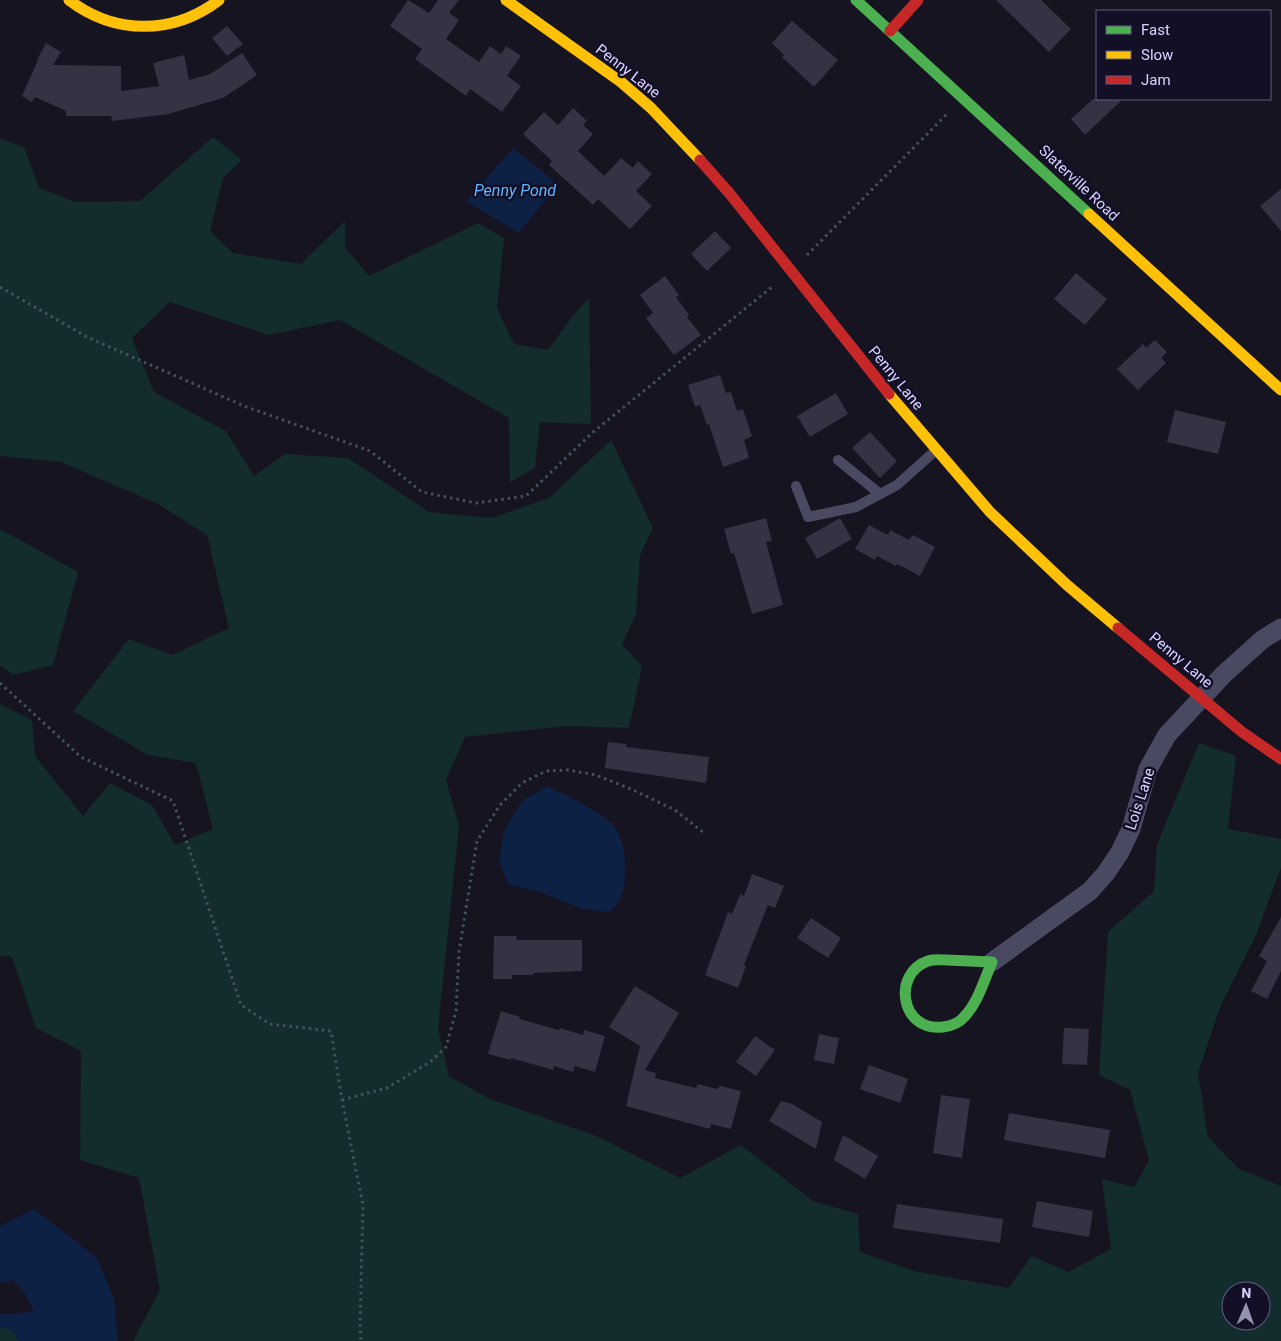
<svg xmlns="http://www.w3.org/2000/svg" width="1281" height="1341" viewBox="0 0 1281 1341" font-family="Roboto,sans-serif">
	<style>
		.green { fill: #132c2d; fill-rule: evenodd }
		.water { fill: #0d2144 }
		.building { fill: #343243 }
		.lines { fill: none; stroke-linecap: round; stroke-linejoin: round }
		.path { stroke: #44505f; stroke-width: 3; stroke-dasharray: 2.5 4; stroke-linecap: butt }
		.lane { stroke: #4a4962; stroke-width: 10 }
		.street { stroke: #4a4962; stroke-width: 19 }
		.fast { stroke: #4caf50; stroke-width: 11 }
		.slow { stroke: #ffc107; stroke-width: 11 }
		.jam { stroke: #c62828; stroke-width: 11 }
		.labels { text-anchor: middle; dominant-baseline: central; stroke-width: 5; stroke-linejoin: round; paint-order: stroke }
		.street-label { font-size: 15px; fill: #d9d4ff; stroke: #130f26 }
		.water-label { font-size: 16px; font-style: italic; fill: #62b6ff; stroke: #130f26 }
	</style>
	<rect width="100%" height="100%" fill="#161421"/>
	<g class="green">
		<path d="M213 137 242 160 223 178 210 231 233 253 301 264 345 221V247L369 276 478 223 504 238 497 308 514 344 548 350 572 317 589 298 591 424 540 422 535 468 510 482 509 418 340 320 269 335 170 302 132 338 154 392 226 431 254 476 285 454 348 458 429 512 491 518 549 498 611 440 653 528 640 555 636 614 622 644 642 666 629 728 565 726 465 737 446 780 459 826 438 1028 449 1076 490 1099 599 1137 680 1178 741 1145 813 1201 858 1214 860 1252 914 1271 1008 1288 1032 1256 1068 1272 1111 1249 1102 1179 1134 1187 1149 1160 1130 1090 1099 1075 1108 932 1154 891 1157 844 1199 743 1236 756 1228 829 1281 839V868L1255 937 1220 1007 1198 1073 1208 1137 1239 1169 1281 1186V1341H133L160 1290 139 1178 80 1160 81 1051 36 1028 12 957 0 956V704L32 720 35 756 83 816 110 783 152 805 175 845 213 829 196 763 148 755 73 711 129 639 172 655 229 628 207 535 158 504 61 462 0 456V138L24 147 39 188 75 202 140 201ZM1231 1291H1261V1321H1231Z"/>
		<polygon points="0,529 78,572 53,665 14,675 0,666"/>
		<path d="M0 1327C10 1327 15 1333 19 1341H0Z"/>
	</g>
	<g class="water">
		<polygon points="513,148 558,184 519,233 466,201"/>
		<path d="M547 786C565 795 607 813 617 831 625 844 625 860 625 875 625 889 620 905 609 912L583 909 540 892 508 884 499 861 504 831 522 801Z"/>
		<path d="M34 1209 96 1257 114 1298 118 1341H19C15 1333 10 1327 0 1327V1314H15L34 1311 25 1294 13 1280 0 1283V1226Z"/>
	</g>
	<g class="building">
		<polygon points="408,0 429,13 438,0 459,0 449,13 459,20 446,39 479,62 490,46 501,54 506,46 521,56 507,76 521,86 502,112 470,89 466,96 415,59 422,49 390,26"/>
		<polygon points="996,0 1041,0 1071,29 1049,52"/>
		<polygon points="792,21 838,60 814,87 782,57 784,55 772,43"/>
		<polygon points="227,26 243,44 227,56 212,38"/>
		<polygon points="46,43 61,52 53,65 121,66 121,91 159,86 153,63 184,55 189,80 210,74 242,53 257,75 223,98 168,114 112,121 111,116 66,116 66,111 35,97 32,102 22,96 38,60 37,60"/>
		<polygon points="1093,99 1123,99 1085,135 1071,119"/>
		<polygon points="573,108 587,121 583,125 593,134 578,151 604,176 621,158 633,168 638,161 652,174 636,191 652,206 630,229 598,199 593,205 549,165 552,161 523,134 544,112 558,125"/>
		<polygon points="1281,189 1281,231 1260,206"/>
		<polygon points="715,231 731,248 707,271 691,254"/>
		<polygon points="1076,273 1107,299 1085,325 1054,299"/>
		<polygon points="665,276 679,295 676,297 689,315 687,317 701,335 674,355 646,318 653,313 640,295"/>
		<polygon points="1155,340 1167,352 1161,358 1166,363 1138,390 1117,369 1143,344 1146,348"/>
		<polygon points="720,375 726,393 731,392 737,411 743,409 752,436 744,440 749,458 723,467 709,424 707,425 700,405 695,407 688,385"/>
		<polygon points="836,393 848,414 810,437 797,416"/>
		<polygon points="1175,410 1226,422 1218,454 1167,442"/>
		<polygon points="870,432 897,461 880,478 852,448"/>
		<polygon points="766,518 772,541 766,542 783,605 752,614 734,553 731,554 724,529"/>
		<polygon points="840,518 852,539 817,559 805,538"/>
		<polygon points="869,525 888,535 890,530 909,540 913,535 935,547 920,576 897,564 896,566 877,556 875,560 855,549"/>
		<polygon points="608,742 626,744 626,747 709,757 706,783 605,768"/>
		<polygon points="752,874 784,886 775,908 768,905 744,965 746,966 738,988 705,975 728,912 732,914 740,894 744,896"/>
		<polygon points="1281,917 1281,971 1267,999 1251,991 1267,961 1259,956"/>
		<polygon points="811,918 841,938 828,958 797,938"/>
		<polygon points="494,936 517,936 516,940 582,940 582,971 534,973 533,975 512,975 512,979 493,979"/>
		<polygon points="635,986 679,1013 645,1070 656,1073 655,1078 696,1088 698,1084 717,1089 720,1086 741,1091 731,1129 711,1124 710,1129 626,1106 640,1046 609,1027"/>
		<polygon points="501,1011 520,1017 519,1019 559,1030 560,1028 583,1035 584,1030 605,1036 595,1072 575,1066 573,1072 554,1066 553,1070 511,1058 511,1060 488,1054"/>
		<polygon points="1064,1028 1089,1029 1087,1065 1062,1064"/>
		<polygon points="819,1034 839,1038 834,1064 814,1060"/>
		<polygon points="755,1036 775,1050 756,1076 736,1062"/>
		<polygon points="869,1065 908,1079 900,1103 860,1089"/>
		<polygon points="941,1095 970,1099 962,1158 933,1153"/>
		<polygon points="781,1101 792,1104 822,1122 816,1149 769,1121"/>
		<polygon points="1009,1113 1110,1130 1105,1158 1004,1140"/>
		<polygon points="843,1135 878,1156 865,1179 834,1160"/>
		<polygon points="1037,1201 1093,1211 1089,1237 1032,1227"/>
		<polygon points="897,1204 1003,1219 1000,1243 893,1228"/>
	</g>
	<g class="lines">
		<g class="path">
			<polyline points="807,255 947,114"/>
			<polyline points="0,287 87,337 244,406 370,451 422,492 476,503 526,496 592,433 773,286"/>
			<polyline points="0,683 81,757 173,801 241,1005 270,1024 331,1031 342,1100 363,1205 360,1323 361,1341"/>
			<polyline points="342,1100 387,1088 430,1062 446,1047 456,1011 459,952 477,841 500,805 522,783 546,771 568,770 596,775 631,789 675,810 704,833"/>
		</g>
		<g class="lane">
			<polyline points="838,460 880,494"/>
			<polyline points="796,486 808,517 856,507 897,485 935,451"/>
		</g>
		<polyline class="street" points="992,962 1090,891 1106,873 1120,852 1131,829 1148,769 1167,735 1224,674 1263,639 1281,628"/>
		<g class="fast">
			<polyline points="856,0 1089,214"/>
			<path d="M947 960 992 962C984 980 978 1003 964 1017 959 1023 951 1026 943 1027 900 1032 892 973 928 961 934 959 941 960 947 960Z"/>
		</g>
		<g class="slow">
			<path d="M69 0C115 35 173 35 219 0"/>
			<polyline points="506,0 621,82 651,108 700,160"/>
			<polyline points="1089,214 1281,390"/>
			<polyline points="889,394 990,512 1067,585 1118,628"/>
		</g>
		<g class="jam">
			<polyline points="890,31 918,0"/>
			<polyline points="700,160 730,194 889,394"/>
			<polyline points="1118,628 1242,732 1281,759"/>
		</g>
	</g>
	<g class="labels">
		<g class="street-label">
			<text transform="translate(628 71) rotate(38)">Penny Lane</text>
			<text transform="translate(1079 183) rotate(43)">Slaterville Road</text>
			<text transform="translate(896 378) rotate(51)">Penny Lane</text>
			<text transform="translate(1181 660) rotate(40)">Penny Lane</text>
			<text transform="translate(1140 799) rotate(-72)">Lois Lane</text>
		</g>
		<g class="water-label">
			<text x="515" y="190">Penny Pond</text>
		</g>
	</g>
	<rect x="1096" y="10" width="175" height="90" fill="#130f26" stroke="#625e7d"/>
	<rect x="1106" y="26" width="25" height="8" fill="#4caf50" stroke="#625e7d"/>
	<text x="1141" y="35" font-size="15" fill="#d9d4ff">Fast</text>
	<rect x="1106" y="51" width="25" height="8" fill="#ffc107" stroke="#625e7d"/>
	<text x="1141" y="60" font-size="15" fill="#d9d4ff">Slow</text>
	<rect x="1106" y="76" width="25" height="8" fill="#c62828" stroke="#625e7d"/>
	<text x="1141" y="85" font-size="15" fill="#d9d4ff">Jam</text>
	<g transform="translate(1246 1306) rotate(2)"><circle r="24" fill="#130f26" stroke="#625e7d"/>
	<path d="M0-4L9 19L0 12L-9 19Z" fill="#9591b1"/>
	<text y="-8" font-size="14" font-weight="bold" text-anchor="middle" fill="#d9d4ff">N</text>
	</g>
</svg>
